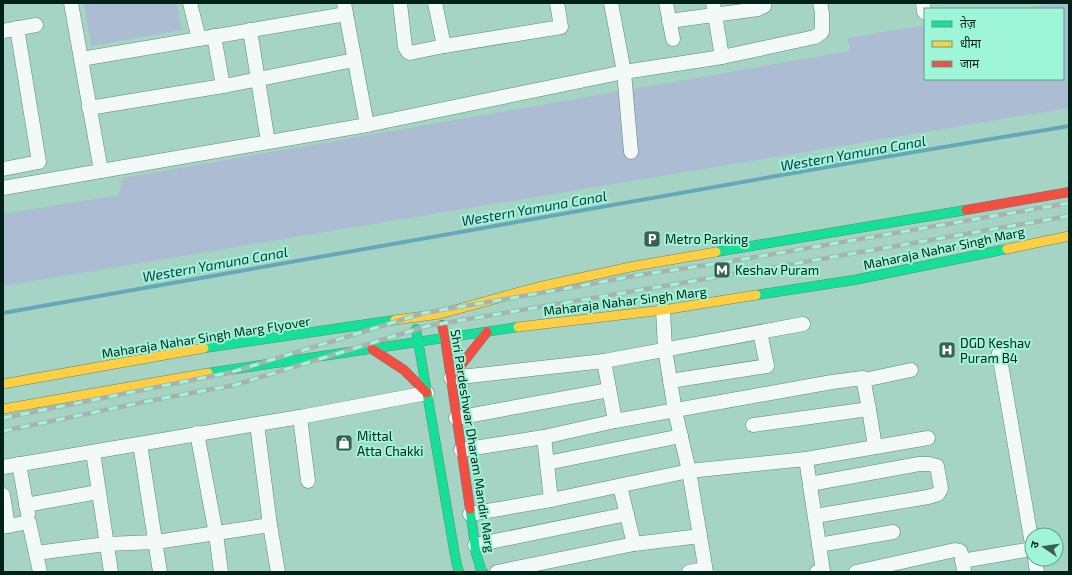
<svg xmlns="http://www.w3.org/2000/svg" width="1072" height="575" viewBox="0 0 1072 575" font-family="'Exo 2','Noto Sans Devanagari',sans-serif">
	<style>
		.green { fill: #abbcd3 }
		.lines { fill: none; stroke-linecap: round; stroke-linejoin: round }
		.stream { stroke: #66a8ba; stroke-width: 4 }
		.street-casing { stroke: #5e877b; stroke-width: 15 }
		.fast-casing { stroke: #5e877b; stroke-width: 10 }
		.slow-casing { stroke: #5e877b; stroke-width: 10 }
		.jam-casing { stroke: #5e877b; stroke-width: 10 }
		.street { stroke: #f2f9f6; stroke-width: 14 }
		.fast { stroke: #16e098; stroke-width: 9 }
		.slow { stroke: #ffcf43; stroke-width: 9 }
		.jam { stroke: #f24e42; stroke-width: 9 }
		.rail-casing { stroke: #a7b3af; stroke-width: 4.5 }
		.rail { stroke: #9ff5d7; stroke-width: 3; stroke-dasharray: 9; stroke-linecap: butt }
		.labels { text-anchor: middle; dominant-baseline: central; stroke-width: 4; stroke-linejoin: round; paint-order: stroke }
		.poi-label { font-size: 13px; fill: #002117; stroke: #9ff5d7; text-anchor: start }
		.street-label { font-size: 13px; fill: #002117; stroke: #9ff5d7 }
		.water-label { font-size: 14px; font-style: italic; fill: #113443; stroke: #9ff5d7 }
	</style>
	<rect width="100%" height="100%" fill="#a6d4c4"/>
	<g class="green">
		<polygon points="84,3 177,3 182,30 91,46"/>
		<polygon points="1055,3 1069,3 1069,108 3,286 3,214 119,195 123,178 850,51 848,38 925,25 925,79 1063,79 1063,9 1020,9"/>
	</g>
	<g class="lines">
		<polyline class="stream" points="3,313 867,160 1069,126"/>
		<g class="street-casing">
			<g id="street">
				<polyline points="71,3 101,171"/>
				<polyline points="190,3 199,39"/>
				<polyline points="344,3 367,125"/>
				<polyline points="400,3 405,47 408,52 410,53 444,46 561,27 557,3"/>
				<polyline points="435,3 444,46"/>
				<polyline points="611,3 624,72 631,152"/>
				<polyline points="666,3 673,39"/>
				<polyline points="713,3 722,57"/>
				<polyline points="923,3 924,12"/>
				<polyline points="669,21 758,9 764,6 764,3"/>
				<polyline points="250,30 268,142"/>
				<polyline points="3,31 36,25"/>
				<polyline points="214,36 223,86"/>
				<polyline points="81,59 346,14"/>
				<polyline points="89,108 229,85 354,60"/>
				<polyline points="3,169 39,162 17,28"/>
				<polyline points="3,188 367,125 624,72 722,57 815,37 822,32 822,13 820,3"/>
				<polyline points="999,353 1032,544"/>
				<polyline points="604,361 615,421 832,382 863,378 869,409 875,447"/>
				<polyline points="451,378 604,361 803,324"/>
				<polyline points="864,380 911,370"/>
				<polyline points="670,381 767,366 760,332"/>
				<polyline points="300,417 308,481"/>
				<polyline points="456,418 609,390"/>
				<polyline points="257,424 270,525 278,572"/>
				<polyline points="753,425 869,409"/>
				<polyline points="197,433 216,534 221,572"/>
				<polyline points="544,437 615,421"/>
				<polyline points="140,444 160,572"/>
				<polyline points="461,450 544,437 551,500 470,514"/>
				<polyline points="93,452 111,572"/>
				<polyline points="806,459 928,438"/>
				<polyline points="547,463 681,436"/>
				<polyline points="19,464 28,514"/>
				<polyline points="3,467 257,424 300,417 427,393"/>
				<polyline points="810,484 919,464 929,464 937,466 941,489 938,494 928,497 815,516"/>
				<polyline points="620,486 634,544"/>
				<polyline points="3,495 8,526"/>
				<polyline points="551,500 689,471 806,459 823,571 817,572"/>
				<polyline points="26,505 98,492"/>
				<polyline points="3,527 29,522 40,572"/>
				<polyline points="700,536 706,572"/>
				<polyline points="475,545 627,514"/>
				<polyline points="819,545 893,532"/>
				<polyline points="36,553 106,544 156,542 270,525"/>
				<polyline points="1035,559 1037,572"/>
				<polyline points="962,561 1032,549"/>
				<polyline points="497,572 634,544 700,536 689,471 675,411 665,349 663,310"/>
				<polyline points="689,572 705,569"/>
				<polyline points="856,572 955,550 960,551 962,556 964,572"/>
			</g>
		</g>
		<g class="fast-casing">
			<g id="fast">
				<polyline points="716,252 966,210"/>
				<polyline points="756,295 854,280 1007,249"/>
				<polyline points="416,329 456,561 459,572"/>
				<polyline points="204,348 395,320"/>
				<polyline points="208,373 518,327"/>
				<polyline points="470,509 476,553 481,570 483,572"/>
			</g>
		</g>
		<g class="slow-casing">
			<g id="slow">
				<polyline points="1007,249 1069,236"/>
				<polyline points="395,320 440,314 538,287 635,266 716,252"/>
				<polyline points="518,327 663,310 756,295"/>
				<polyline points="3,384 204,348"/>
				<polyline points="3,409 208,373"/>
			</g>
		</g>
		<g class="jam-casing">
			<g id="jam">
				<polyline points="966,210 1069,192"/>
				<polyline points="442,325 445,338 470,509"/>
				<polyline points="372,349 404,370 427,393"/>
				<polyline points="451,378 487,332"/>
			</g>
		</g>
		<use href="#street" class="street"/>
		<use href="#fast" class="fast"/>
		<use href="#slow" class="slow"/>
		<use href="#jam" class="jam"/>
		<g class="rail-casing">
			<g id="rail">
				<polyline points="3,418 232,372 424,313 558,290 639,275 721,263 1069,203"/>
				<polyline points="3,431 164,398 235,385 427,326 723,276 1069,216"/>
			</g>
		</g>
		<use href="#rail" class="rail"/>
	</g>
	<defs>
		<g id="parking-square" transform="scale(0.9)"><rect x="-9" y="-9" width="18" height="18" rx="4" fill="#3a6054" stroke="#9ff5d7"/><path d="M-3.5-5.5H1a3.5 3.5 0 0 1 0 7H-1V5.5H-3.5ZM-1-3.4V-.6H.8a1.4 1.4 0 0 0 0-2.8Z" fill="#fff"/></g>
		<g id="metro-square" transform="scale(0.9)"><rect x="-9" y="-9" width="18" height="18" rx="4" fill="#3a6054" stroke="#9ff5d7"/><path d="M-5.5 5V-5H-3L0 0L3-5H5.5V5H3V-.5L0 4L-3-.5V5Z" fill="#fff"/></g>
		<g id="hospital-square" transform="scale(0.9)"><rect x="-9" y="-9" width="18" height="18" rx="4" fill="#3a6054" stroke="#9ff5d7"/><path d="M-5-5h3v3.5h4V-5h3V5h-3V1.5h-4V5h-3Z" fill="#fff"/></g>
		<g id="shop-square" transform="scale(0.9)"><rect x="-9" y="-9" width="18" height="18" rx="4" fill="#3a6054" stroke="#9ff5d7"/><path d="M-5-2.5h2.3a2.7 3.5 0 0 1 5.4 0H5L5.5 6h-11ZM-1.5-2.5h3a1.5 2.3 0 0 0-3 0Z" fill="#fff"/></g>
	</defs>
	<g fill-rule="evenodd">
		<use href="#parking-square" x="652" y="239"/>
		<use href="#metro-square" x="722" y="270"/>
		<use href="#hospital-square" x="947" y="350"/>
		<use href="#shop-square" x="344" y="443"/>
	</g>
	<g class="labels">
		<g class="poi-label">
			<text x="665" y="239">Metro Parking</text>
			<text x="735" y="270">Keshav Puram</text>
			<text x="960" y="343">DGD Keshav<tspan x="960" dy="15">Puram B4</tspan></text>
			<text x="357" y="436">Mittal<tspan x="357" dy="15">Atta Chakki</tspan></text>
		</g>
		<g class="street-label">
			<text transform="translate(944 248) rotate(-12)">Maharaja Nahar Singh Marg</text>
			<text transform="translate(625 301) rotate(-7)">Maharaja Nahar Singh Marg</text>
			<text transform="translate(206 337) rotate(-9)">Maharaja Nahar Singh Marg Flyover</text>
			<text transform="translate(473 441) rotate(81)">Shri Pardeshwar Dharam Mandir Marg</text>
		</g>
		<g class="water-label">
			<text transform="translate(853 153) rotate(-10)">Western Yamuna Canal</text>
			<text transform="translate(534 208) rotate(-10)">Western Yamuna Canal</text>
			<text transform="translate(215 264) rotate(-10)">Western Yamuna Canal</text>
		</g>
	</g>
	<rect width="1072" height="575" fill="none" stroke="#002117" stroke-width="8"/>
	<rect x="924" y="8" width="140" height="72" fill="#9ff5d7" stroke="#5fa08a"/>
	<rect x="932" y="21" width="20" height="6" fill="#16e098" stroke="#5fa08a"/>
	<text x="960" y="28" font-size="12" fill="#002117">तेज़</text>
	<rect x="932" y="41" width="20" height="6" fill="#ffcf43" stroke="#5fa08a"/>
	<text x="960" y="48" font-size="12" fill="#002117">धीमा</text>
	<rect x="932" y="61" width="20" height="6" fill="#f24e42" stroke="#5fa08a"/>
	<text x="960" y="68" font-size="12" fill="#002117">जाम</text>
	<g transform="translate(1044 547) rotate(283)"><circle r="19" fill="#9ff5d7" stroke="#5fa08a"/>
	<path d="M0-3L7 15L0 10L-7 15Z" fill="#3a6054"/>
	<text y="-6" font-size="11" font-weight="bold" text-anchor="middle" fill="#002117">उ</text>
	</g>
</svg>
